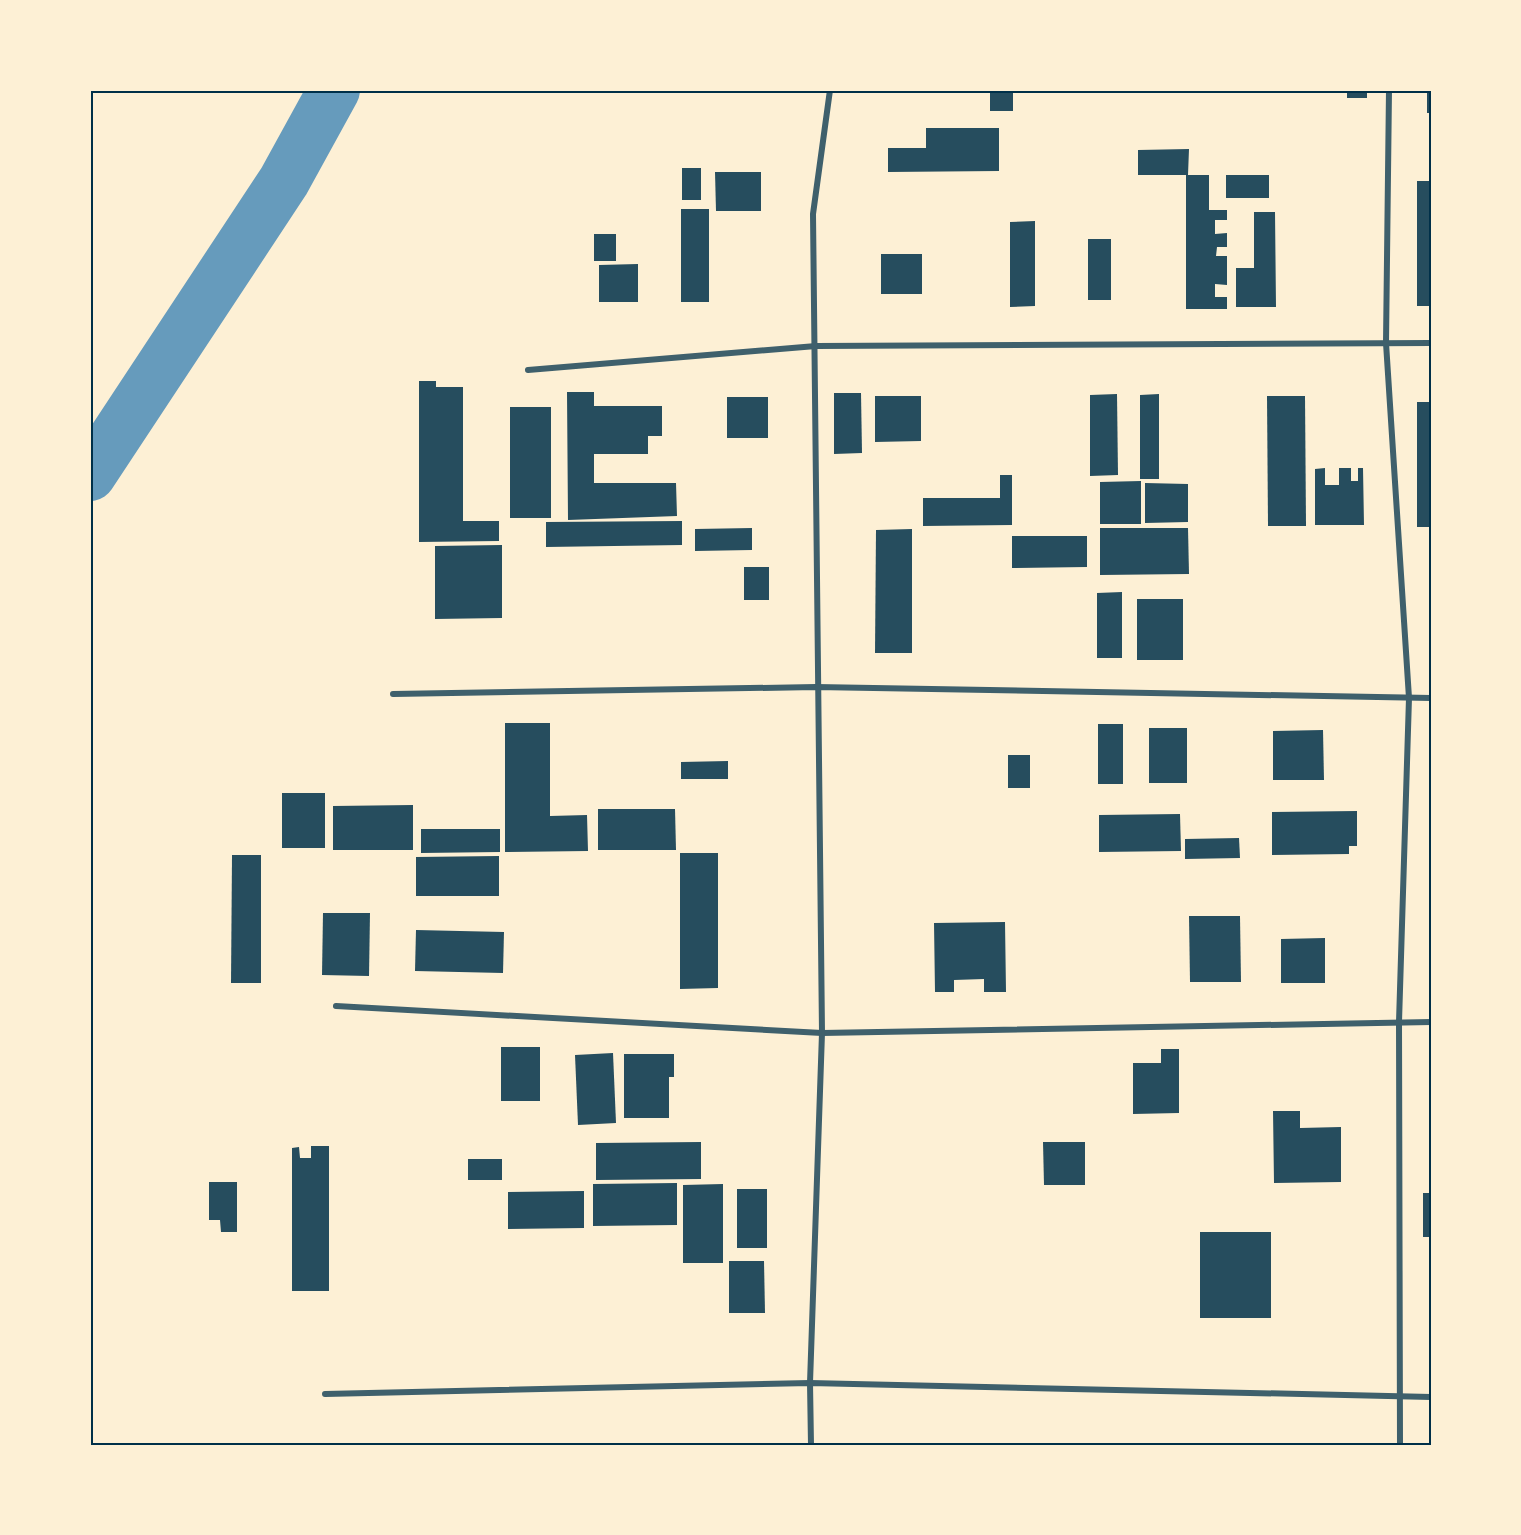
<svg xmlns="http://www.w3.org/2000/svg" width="1521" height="1535" viewBox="0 0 1521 1535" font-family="'IBM Plex Sans',sans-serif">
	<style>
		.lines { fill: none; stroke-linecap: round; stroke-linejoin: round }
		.river { stroke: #669bbc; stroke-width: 52 }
		.building { fill: #264d5e }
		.minor { stroke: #3f606c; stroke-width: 6 }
		.neatline { fill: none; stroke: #003049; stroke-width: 2 }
	</style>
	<rect width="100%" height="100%" fill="#fdf0d5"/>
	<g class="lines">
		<polyline class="river" points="90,475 284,181 334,90"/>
	</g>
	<g class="building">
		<rect x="990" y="90" width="23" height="21"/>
		<rect x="1347" y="90" width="20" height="8"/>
		<rect x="1427" y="90" width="4" height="23"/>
		<polygon points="926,128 999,128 999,171 888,172 888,148 926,148"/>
		<polygon points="1189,149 1188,175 1209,175 1209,210 1227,210 1227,220 1215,220 1215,234 1227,233 1227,247 1217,247 1216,256 1227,256 1227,285 1215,284 1215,297 1227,297 1227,309 1186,309 1186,175 1138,175 1138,150"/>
		<rect x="682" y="168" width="19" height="32"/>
		<polygon points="715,172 761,172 761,211 716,211"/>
		<rect x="1226" y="175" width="43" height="23"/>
		<rect x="1417" y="181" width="14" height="125"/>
		<rect x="681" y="209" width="28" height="93"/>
		<polygon points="1254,212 1275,212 1276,307 1236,307 1236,268 1254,268"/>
		<polygon points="1035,221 1035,306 1010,307 1010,222"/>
		<rect x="594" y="234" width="22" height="27"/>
		<rect x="1088" y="239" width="23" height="61"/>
		<rect x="881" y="254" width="41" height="40"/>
		<polygon points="638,264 638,302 599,302 599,265"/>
		<polygon points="419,381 436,381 436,387 463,387 463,521 499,521 499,541 419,542"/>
		<polygon points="567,392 594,392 594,406 662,406 662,436 648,436 648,454 594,454 594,483 676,483 677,516 568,520"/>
		<polygon points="834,393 861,393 862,453 834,454"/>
		<polygon points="1117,394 1118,475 1090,476 1090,395"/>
		<polygon points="1159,394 1159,479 1140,479 1140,395"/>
		<polygon points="875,396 921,396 921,441 875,442"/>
		<polygon points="1267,396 1305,396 1306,526 1268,526"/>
		<rect x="727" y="397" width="41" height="41"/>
		<rect x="1417" y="402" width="14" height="125"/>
		<rect x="510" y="407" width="41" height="111"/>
		<polygon points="1325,468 1325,485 1339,485 1339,468 1351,468 1351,481 1358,481 1358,468 1363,468 1364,525 1315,525 1315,469"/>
		<polygon points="1000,475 1012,475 1012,525 923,526 923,498 1000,498"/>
		<polygon points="1141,481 1141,524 1100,524 1100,482"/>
		<polygon points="1145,483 1188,484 1188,522 1145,523"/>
		<polygon points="682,521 682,545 546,547 546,522"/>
		<polygon points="752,528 752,550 695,551 695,529"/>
		<polygon points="1100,528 1188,528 1189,574 1100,575"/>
		<polygon points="912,529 912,653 875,653 876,530"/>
		<polygon points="1012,536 1087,536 1087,567 1012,568"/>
		<polygon points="502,545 502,618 435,619 435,546"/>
		<rect x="744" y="567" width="25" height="33"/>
		<polygon points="1122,592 1122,658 1097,658 1097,593"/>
		<rect x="1137" y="599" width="46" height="61"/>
		<polygon points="505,723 550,723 550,816 587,815 588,851 505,852"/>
		<rect x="1098" y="724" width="25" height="60"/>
		<rect x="1149" y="728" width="38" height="55"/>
		<polygon points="1323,730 1324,780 1273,780 1273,731"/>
		<rect x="1008" y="755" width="22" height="33"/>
		<polygon points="728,761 728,779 681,779 681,762"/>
		<rect x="282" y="793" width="43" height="55"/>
		<polygon points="413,805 413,850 333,850 333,806"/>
		<polygon points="598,809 675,809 676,850 598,850"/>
		<polygon points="1357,811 1357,846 1349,846 1349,854 1272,855 1272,812"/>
		<polygon points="1180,814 1181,851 1099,852 1099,815"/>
		<polygon points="421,829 500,829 500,852 421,853"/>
		<polygon points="1239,838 1240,858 1185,859 1185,839"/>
		<polygon points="680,853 718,853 718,988 680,989"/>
		<polygon points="232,855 261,855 261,983 231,983"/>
		<polygon points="499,856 499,896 416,896 416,857"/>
		<polygon points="323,913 370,913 369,976 322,975"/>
		<polygon points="1189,916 1240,916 1241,982 1190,982"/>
		<polygon points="1005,922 1006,992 984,992 984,979 954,980 954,992 935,992 934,923"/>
		<polygon points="416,930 504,932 503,973 415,971"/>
		<polygon points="1325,938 1325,983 1281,983 1281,939"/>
		<rect x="501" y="1047" width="39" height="54"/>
		<polygon points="1161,1049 1179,1049 1179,1113 1133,1114 1133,1063 1161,1063"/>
		<polygon points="613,1053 616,1123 578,1125 575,1055"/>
		<polygon points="624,1054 674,1054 674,1077 669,1077 669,1118 624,1118"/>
		<polygon points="1273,1111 1300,1111 1300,1128 1341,1127 1341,1182 1274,1183"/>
		<polygon points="701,1142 701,1179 596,1180 596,1143"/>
		<polygon points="1043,1142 1085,1142 1085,1185 1044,1185"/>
		<polygon points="311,1146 329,1146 329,1291 292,1291 292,1148 299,1147 300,1158 311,1158"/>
		<rect x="468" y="1159" width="34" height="21"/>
		<polygon points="209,1182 237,1182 237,1232 221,1232 220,1220 209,1220"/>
		<polygon points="677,1183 677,1225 593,1226 593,1184"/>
		<polygon points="723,1184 723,1263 683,1263 683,1185"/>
		<rect x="737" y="1189" width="30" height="59"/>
		<polygon points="584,1191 584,1228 508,1229 508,1192"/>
		<rect x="1423" y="1193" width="8" height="44"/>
		<rect x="1200" y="1232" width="71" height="86"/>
		<polygon points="729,1261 764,1261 765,1313 729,1313"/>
	</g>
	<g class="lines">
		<g class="minor">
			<polyline points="1389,90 1386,343 1409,698 1399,1022 1400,1445"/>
			<polyline points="528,370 816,346 1431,343"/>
			<polyline points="393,694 816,687 1431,698"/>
			<polyline points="336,1006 822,1033 1431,1022"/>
			<polyline points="325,1394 810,1383 1431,1397"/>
			<polyline points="811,1445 810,1383 822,1033 813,214 830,90"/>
		</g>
	</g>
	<rect width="1521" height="1535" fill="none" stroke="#fdf0d5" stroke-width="183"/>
	<rect x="92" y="92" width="1338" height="1352" class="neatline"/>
</svg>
